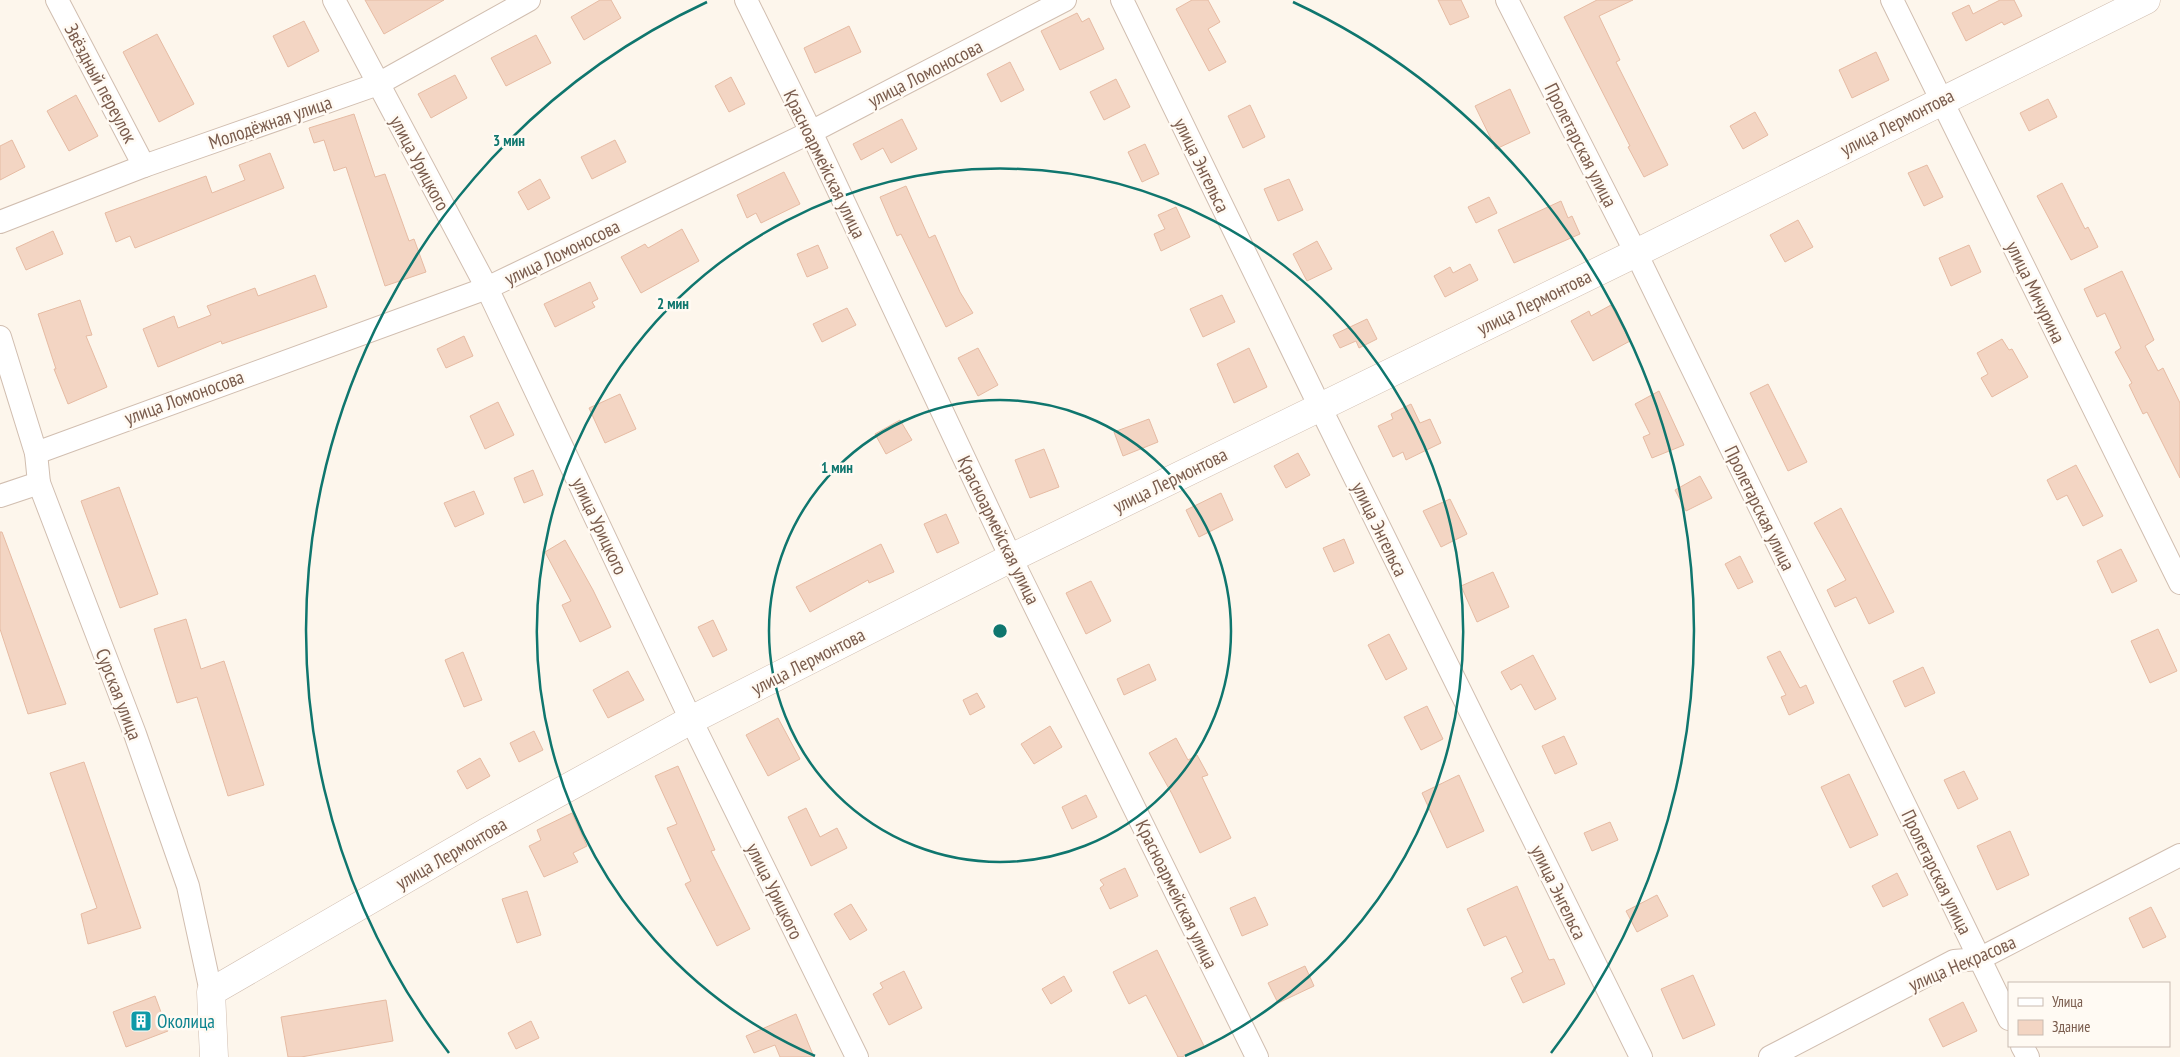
<svg xmlns="http://www.w3.org/2000/svg" width="2180" height="1057" viewBox="0 0 2180 1057" font-family="'PT Sans Narrow',sans-serif">
	<style>
		.building { fill: #f3d5c3; stroke: #e6bba3 }
		.lines { fill: none; stroke-linecap: round; stroke-linejoin: round }
		.minor-casing { stroke: #d1beb0; stroke-width: 24 }
		.tertiary-casing { stroke: #d1beb0; stroke-width: 29 }
		.minor { stroke: #fff; stroke-width: 22 }
		.tertiary { stroke: #fff; stroke-width: 28 }
		.ring { fill: none; stroke: #0f766e; stroke-width: 2.5 }
		.labels { text-anchor: middle; dominant-baseline: central; stroke-width: 5; stroke-linejoin: round; paint-order: stroke }
		.street-label { font-size: 19px; fill: #7a5c4d; stroke: #fffaf3 }
		.culture-label { font-size: 19px; fill: #0d838f; stroke: #fffaf3; text-anchor: start }
		.centre { fill: #0f766e; stroke: #fffaf3; stroke-width: 2.5 }
		.ring-label { font-size: 15px; text-anchor: middle; font-weight: bold; fill: #0f766e; stroke: #fffaf3; stroke-width: 5; stroke-linejoin: round; paint-order: stroke }
	</style>
	<rect width="100%" height="100%" fill="#fdf6ec"/>
	<g class="building">
		<polygon points="365,0 444,0 384,34"/>
		<polygon points="600,0 611,0 621,18 584,40 571,17"/>
		<polygon points="1192,0 1208,0 1220,22 1208,29 1226,62 1209,71 1176,9"/>
		<polygon points="1438,0 1461,0 1469,17 1450,25"/>
		<polygon points="1597,0 1633,0 1599,16 1620,60 1616,62 1668,165 1644,177 1628,147 1630,146 1564,17"/>
		<polygon points="2000,0 2014,0 2022,16 2004,25 2002,22 1966,41 1952,13 1969,5 1973,14"/>
		<polygon points="1077,13 1082,22 1089,18 1104,49 1060,70 1041,31"/>
		<polygon points="304,21 319,51 288,67 273,36"/>
		<polygon points="849,26 861,52 815,73 804,48"/>
		<polygon points="157,34 194,104 159,122 123,52"/>
		<polygon points="536,35 551,63 506,86 491,58"/>
		<polygon points="1876,52 1889,80 1852,98 1839,70"/>
		<polygon points="1010,62 1024,90 1001,102 987,74"/>
		<polygon points="455,75 467,98 431,118 418,94"/>
		<polygon points="731,77 745,104 729,112 715,86"/>
		<polygon points="1116,79 1130,107 1104,120 1090,92"/>
		<polygon points="1510,89 1530,133 1496,149 1475,106"/>
		<polygon points="76,95 98,136 69,151 47,111"/>
		<polygon points="2048,99 2057,117 2029,131 2020,113"/>
		<polygon points="1250,105 1265,137 1243,148 1228,116"/>
		<polygon points="1755,112 1768,135 1743,149 1730,126"/>
		<polygon points="354,114 375,177 385,174 409,241 414,239 426,272 385,286 346,167 334,171 324,140 314,143 309,128"/>
		<polygon points="902,119 917,149 891,163 883,148 861,160 853,144"/>
		<polygon points="12,140 25,167 0,180 0,146"/>
		<polygon points="615,140 626,162 592,179 581,157"/>
		<polygon points="1145,144 1159,174 1142,182 1128,152"/>
		<polygon points="270,153 284,188 135,248 130,236 116,242 105,213 206,176 212,193 245,180 239,165"/>
		<polygon points="1927,165 1943,197 1924,206 1908,173"/>
		<polygon points="784,172 800,204 761,223 756,213 747,218 737,195"/>
		<polygon points="540,179 550,198 528,210 518,192"/>
		<polygon points="1289,179 1303,210 1278,221 1264,189"/>
		<polygon points="2062,183 2085,229 2088,227 2098,247 2071,260 2037,196"/>
		<polygon points="906,186 929,238 935,235 960,292 973,313 946,327 901,234 897,236 880,197"/>
		<polygon points="1489,197 1497,213 1476,223 1468,207"/>
		<polygon points="1561,201 1568,218 1572,216 1580,234 1514,263 1498,230"/>
		<polygon points="1176,207 1190,237 1161,251 1154,234 1165,229 1158,215"/>
		<polygon points="1798,220 1813,247 1785,262 1770,235"/>
		<polygon points="682,229 699,261 641,293 621,257 645,244 648,248"/>
		<polygon points="53,231 63,254 26,270 16,248"/>
		<polygon points="1317,241 1332,269 1307,281 1293,254"/>
		<polygon points="818,245 828,268 807,277 797,254"/>
		<polygon points="1969,245 1981,272 1951,286 1939,258"/>
		<polygon points="1470,264 1478,280 1445,297 1434,276 1450,267 1453,273"/>
		<polygon points="2122,271 2154,340 2145,346 2158,371 2163,368 2180,403 2180,478 2147,412 2143,414 2129,385 2132,383 2115,352 2121,348 2105,313 2097,317 2084,289"/>
		<polygon points="315,275 327,307 222,344 221,341 158,367 143,329 174,316 178,328 211,315 207,306 255,288 258,296"/>
		<polygon points="590,282 598,299 592,302 595,307 555,327 544,304"/>
		<polygon points="1222,295 1235,322 1203,337 1190,309"/>
		<polygon points="80,300 92,335 86,336 107,387 68,404 54,369 56,369 38,314"/>
		<polygon points="1611,305 1630,341 1593,361 1571,321 1589,311 1591,316"/>
		<polygon points="847,308 856,325 822,342 813,324"/>
		<polygon points="1367,319 1377,339 1359,348 1356,341 1340,348 1333,335"/>
		<polygon points="464,336 473,356 446,368 437,349"/>
		<polygon points="2002,339 2009,350 2012,349 2028,377 1992,397 1981,378 1988,374 1977,353"/>
		<polygon points="978,348 998,385 978,396 958,358"/>
		<polygon points="1249,348 1267,387 1234,403 1217,364"/>
		<polygon points="1768,384 1807,462 1788,471 1750,393"/>
		<polygon points="1659,391 1684,445 1652,458 1643,437 1650,434 1635,404"/>
		<polygon points="620,394 636,429 605,443 589,408"/>
		<polygon points="498,402 514,435 485,449 470,416"/>
		<polygon points="1411,404 1420,423 1430,419 1441,443 1406,460 1403,452 1393,457 1378,426 1393,419 1391,414"/>
		<polygon points="1149,419 1158,442 1123,456 1114,432"/>
		<polygon points="900,420 912,440 886,454 875,434"/>
		<polygon points="1044,449 1059,487 1030,498 1015,460"/>
		<polygon points="1298,453 1310,475 1286,488 1274,466"/>
		<polygon points="2076,465 2103,516 2083,526 2067,495 2057,500 2047,480"/>
		<polygon points="533,470 543,495 524,503 514,478"/>
		<polygon points="1700,476 1712,498 1686,511 1675,490"/>
		<polygon points="119,487 158,594 120,608 81,501"/>
		<polygon points="474,491 484,514 455,527 444,503"/>
		<polygon points="1221,493 1233,520 1199,537 1186,510"/>
		<polygon points="1450,499 1467,534 1441,547 1423,511"/>
		<polygon points="1841,508 1894,612 1869,624 1856,597 1835,607 1827,590 1846,580 1814,523"/>
		<polygon points="946,514 959,543 937,553 924,524"/>
		<polygon points="0,532 2,532 66,704 28,714 0,629"/>
		<polygon points="1344,539 1354,563 1334,572 1323,548"/>
		<polygon points="565,540 593,590 611,627 580,642 562,605 571,601 545,552"/>
		<polygon points="881,544 894,572 869,583 868,580 810,612 796,587"/>
		<polygon points="2121,549 2137,581 2112,593 2097,561"/>
		<polygon points="1740,556 1753,582 1738,589 1725,564"/>
		<polygon points="1493,572 1509,607 1477,622 1461,586"/>
		<polygon points="1091,581 1111,621 1086,634 1066,593"/>
		<polygon points="186,619 201,669 224,661 264,785 228,796 197,697 177,703 154,629"/>
		<polygon points="713,620 727,650 713,657 698,627"/>
		<polygon points="2158,629 2177,671 2150,683 2131,641"/>
		<polygon points="1389,634 1407,669 1386,680 1368,645"/>
		<polygon points="1780,651 1800,688 1806,685 1814,703 1789,715 1781,697 1786,695 1767,657"/>
		<polygon points="463,652 482,700 464,707 445,660"/>
		<polygon points="1533,655 1556,699 1535,710 1521,684 1511,690 1501,672"/>
		<polygon points="1149,664 1156,680 1124,695 1117,679"/>
		<polygon points="1923,667 1935,693 1905,707 1893,681"/>
		<polygon points="628,671 644,700 608,718 593,690"/>
		<polygon points="977,693 985,707 970,715 963,700"/>
		<polygon points="1427,706 1443,739 1421,750 1404,717"/>
		<polygon points="778,718 800,759 768,776 746,735"/>
		<polygon points="1050,726 1062,747 1034,764 1021,744"/>
		<polygon points="534,731 543,750 519,762 510,743"/>
		<polygon points="1564,736 1577,764 1555,774 1542,746"/>
		<polygon points="1176,738 1188,760 1197,755 1208,775 1202,777 1231,838 1200,853 1172,794 1149,753"/>
		<polygon points="480,758 490,776 467,789 457,771"/>
		<polygon points="84,762 141,928 88,944 81,914 97,908 50,773"/>
		<polygon points="678,766 715,850 711,851 750,929 717,946 685,884 691,881 667,828 677,824 655,776"/>
		<polygon points="1964,771 1978,799 1958,809 1944,780"/>
		<polygon points="1849,774 1878,835 1850,848 1821,787"/>
		<polygon points="1459,775 1484,831 1447,848 1422,793"/>
		<polygon points="1086,795 1097,817 1072,829 1062,807"/>
		<polygon points="806,808 820,837 837,828 847,848 811,866 788,817"/>
		<polygon points="572,813 587,846 573,853 578,862 544,877 529,846 541,840 537,830"/>
		<polygon points="1610,822 1618,840 1592,851 1584,833"/>
		<polygon points="2010,831 2029,875 1997,890 1977,846"/>
		<polygon points="1125,868 1138,896 1110,909 1100,888 1104,885 1100,880"/>
		<polygon points="1897,873 1908,895 1883,907 1872,886"/>
		<polygon points="1517,886 1549,960 1554,959 1565,984 1523,1003 1511,978 1523,972 1506,936 1484,946 1467,909"/>
		<polygon points="527,891 541,935 517,943 502,899"/>
		<polygon points="1657,895 1668,916 1637,932 1626,911"/>
		<polygon points="1255,897 1268,925 1242,936 1230,908"/>
		<polygon points="851,904 867,930 850,940 834,914"/>
		<polygon points="2151,907 2166,937 2143,948 2129,918"/>
		<polygon points="1157,950 1204,1046 1182,1057 1178,1057 1146,995 1129,1004 1113,972"/>
		<polygon points="1305,966 1314,986 1278,1003 1268,983"/>
		<polygon points="904,971 922,1008 889,1025 873,994 883,988 880,983"/>
		<polygon points="1693,975 1715,1025 1683,1039 1661,989"/>
		<polygon points="1064,976 1072,991 1051,1004 1042,989"/>
		<polygon points="155,996 168,1031 126,1047 113,1012"/>
		<polygon points="386,1000 393,1041 301,1057 288,1057 281,1017"/>
		<polygon points="1963,1002 1977,1031 1943,1047 1929,1019"/>
		<polygon points="796,1014 814,1057 780,1057 775,1045 754,1053 746,1036"/>
		<polygon points="531,1021 539,1038 516,1049 508,1033"/>
	</g>
	<g class="lines">
		<g class="minor-casing">
			<g id="minor">
				<polyline points="57,0 144,166"/>
				<polyline points="334,0 487,288 691,720 857,1057"/>
				<polyline points="746,0 811,132 1011,558 1257,1057"/>
				<polyline points="1122,0 1320,407 1641,1057"/>
				<polyline points="1507,0 1636,253 2009,1019"/>
				<polyline points="1892,0 2180,583"/>
				<polyline points="0,222 144,166 378,84 529,0"/>
				<polyline points="0,337 36,453 39,483 135,734 188,886 211,992"/>
				<polyline points="36,453 487,288 811,132 1065,0"/>
				<polyline points="0,496 39,483"/>
				<polyline points="2022,1046 2028,1057"/>
				<polyline points="1770,1057 1954,961 1979,959 2180,855"/>
			</g>
		</g>
		<g class="tertiary-casing">
			<polyline id="tertiary" points="214,1057 211,992 485,833 691,720 1011,558 1636,253 2146,0"/>
		</g>
		<use href="#minor" class="minor"/>
		<use href="#tertiary" class="tertiary"/>
	</g>
	<g class="ring">
		<circle cx="1000" cy="631" r="231"/>
		<path d="M815 1056A463 463 0 1 1 1185 1056"/>
		<path d="M449 1053A694 694 0 0 1 707 2M1293 2A694 694 0 0 1 1551 1053"/>
	</g>
	<defs>
		<g id="building-square" transform="scale(1.125)"><rect x="-9" y="-9" width="18" height="18" rx="4" fill="#0f9aa8" stroke="#fffaf3"/><path d="M-4-6H4V6H1V3H-1V6H-4ZM-2.5-4.3h1.7v1.8h-1.7ZM.8-4.3h1.7v1.8H.8ZM-2.5-1h1.7V.8h-1.7ZM.8-1h1.7V.8H.8Z" fill="#fff"/></g>
	</defs>
	<g fill-rule="evenodd">
		<use href="#building-square" x="141" y="1021"/>
	</g>
	<g class="labels">
		<g class="street-label">
			<text transform="translate(925 73) rotate(-27)">улица Ломоносова</text>
			<text transform="translate(101 83) rotate(62)">Звёздный переулок</text>
			<text transform="translate(270 122) rotate(-19)">Молодёжная улица</text>
			<text transform="translate(1897 122) rotate(-27)">улица Лермонтова</text>
			<text transform="translate(1581 145) rotate(63)">Пролетарская улица</text>
			<text transform="translate(420 163) rotate(62)">улица Урицкого</text>
			<text transform="translate(825 164) rotate(64)">Красноармейская улица</text>
			<text transform="translate(1202 165) rotate(64)">улица Энгельса</text>
			<text transform="translate(562 252) rotate(-26)">улица Ломоносова</text>
			<text transform="translate(2036 292) rotate(64)">улица Мичурина</text>
			<text transform="translate(1534 302) rotate(-26)">улица Лермонтова</text>
			<text transform="translate(184 397) rotate(-20)">улица Ломоносова</text>
			<text transform="translate(1170 480) rotate(-26)">улица Лермонтова</text>
			<text transform="translate(1760 508) rotate(64)">Пролетарская улица</text>
			<text transform="translate(600 526) rotate(65)">улица Урицкого</text>
			<text transform="translate(1380 529) rotate(64)">улица Энгельса</text>
			<text transform="translate(999 530) rotate(64)">Красноармейская улица</text>
			<text transform="translate(808 661) rotate(-27)">улица Лермонтова</text>
			<text transform="translate(119 694) rotate(69)">Сурская улица</text>
			<text transform="translate(451 853) rotate(-30)">улица Лермонтова</text>
			<text transform="translate(1937 872) rotate(64)">Пролетарская улица</text>
			<text transform="translate(775 891) rotate(64)">улица Урицкого</text>
			<text transform="translate(1559 892) rotate(64)">улица Энгельса</text>
			<text transform="translate(1177 894) rotate(64)">Красноармейская улица</text>
			<text transform="translate(1962 963) rotate(-23)">улица Некрасова</text>
		</g>
		<g class="culture-label">
			<text x="157" y="1021">Околица</text>
		</g>
	</g>
	<circle cx="1000" cy="631" r="8" class="centre"/>
	<g class="ring-label">
		<text x="509" y="146">3 мин</text>
		<text x="673" y="309">2 мин</text>
		<text x="837" y="473">1 мин</text>
	</g>
	<rect x="2008" y="982" width="162" height="65" fill="#fffaf3" stroke="#cabbb1"/>
	<rect x="2018" y="998" width="25" height="8" fill="#ffffff" stroke="#cabbb1"/>
	<text x="2052" y="1007" font-size="15" fill="#7a5c4d">Улица</text>
	<rect x="2018" y="1020" width="25" height="15" fill="#f3d5c3" stroke="#cabbb1"/>
	<text x="2052" y="1032" font-size="15" fill="#7a5c4d">Здание</text>
</svg>
